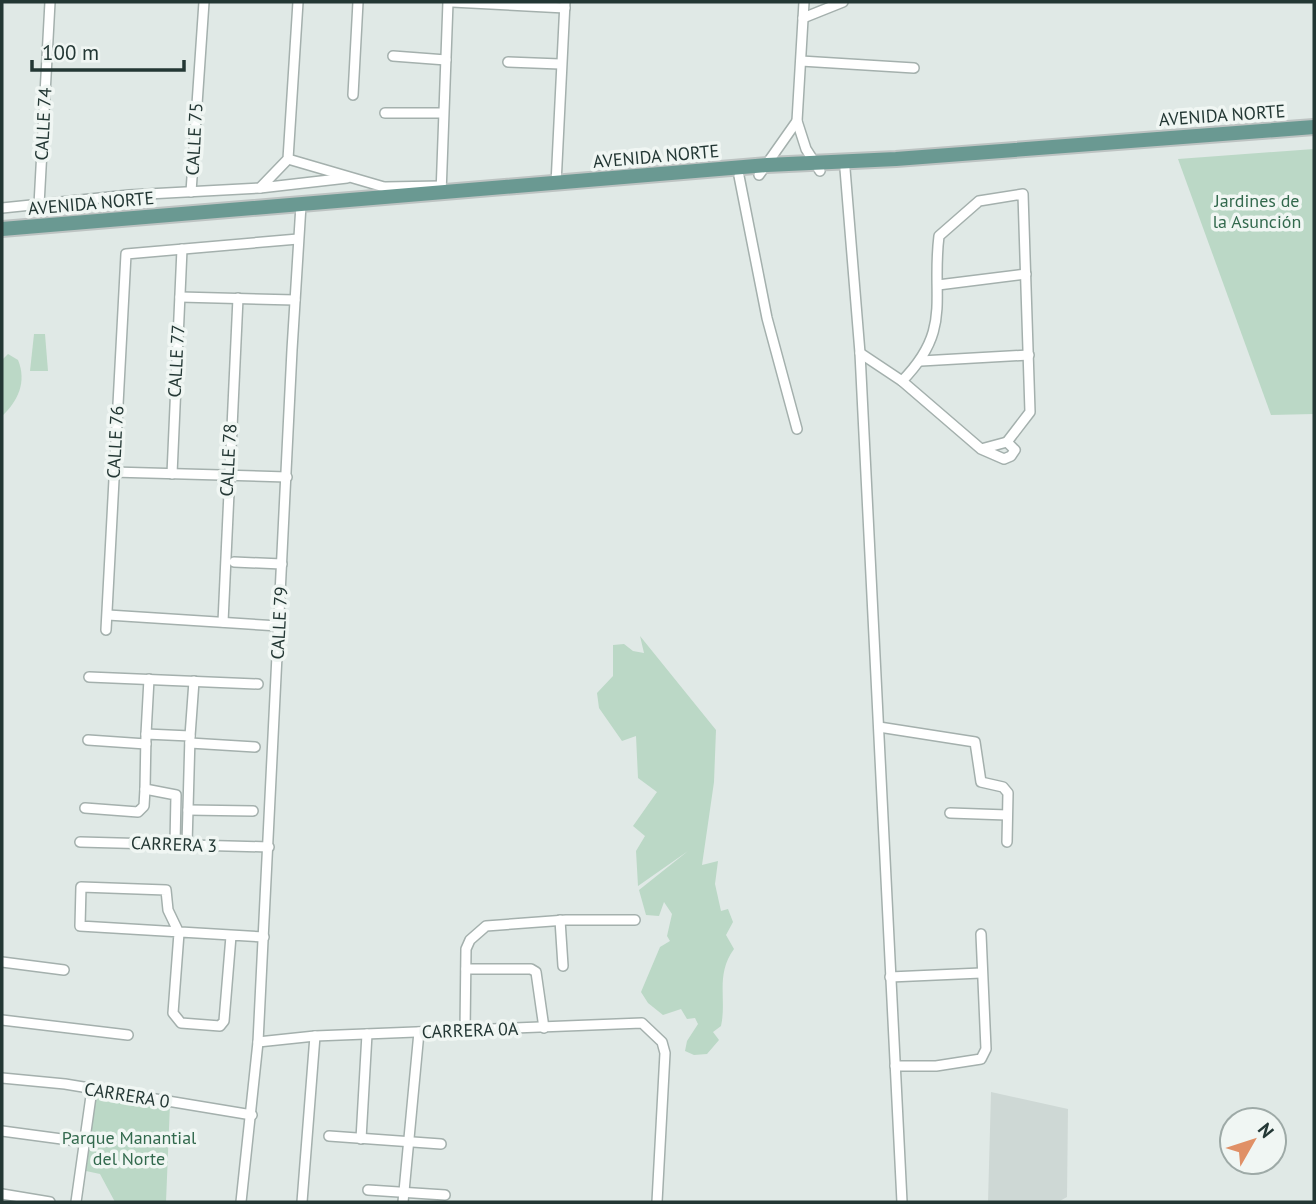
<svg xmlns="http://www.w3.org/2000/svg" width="1316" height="1204" viewBox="0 0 1316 1204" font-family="'PT Sans',sans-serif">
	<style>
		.built { fill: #ced8d5 }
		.green { fill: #bbd8c6 }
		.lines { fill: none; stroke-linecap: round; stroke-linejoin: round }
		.minor-casing { stroke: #a4b0ad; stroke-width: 12 }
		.primary-casing { stroke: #bdc3c2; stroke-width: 18 }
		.minor { stroke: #fff; stroke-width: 9 }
		.primary { stroke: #6a9992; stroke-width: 14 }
		.labels { text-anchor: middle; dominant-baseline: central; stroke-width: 7; stroke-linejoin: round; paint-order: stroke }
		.street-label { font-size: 18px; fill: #233734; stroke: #f0f6f3 }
		.park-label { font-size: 18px; fill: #32694d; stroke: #f0f6f3 }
	</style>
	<rect width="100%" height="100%" fill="#e0e9e6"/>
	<polygon class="built" points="991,1092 1068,1109 1067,1197 1058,1202 988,1202"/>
	<g class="green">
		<polygon points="1314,149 1314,414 1271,415 1178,159"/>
		<polygon points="34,334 45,334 48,371 30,371"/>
		<path d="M8 354 18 360C27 382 18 401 2 416V360Z"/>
		<path d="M640 636 716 730 714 782 702 865 718 861 715 884 721 911 728 909 733 922 726 935 734 949C715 975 727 999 721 1026L713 1032 719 1040 707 1054 694 1055 685 1051 687 1041 698 1024 695 1018 687 1019 681 1009 663 1015 648 1003 641 992 660 947 670 941 667 936 672 914 664 902 659 916 646 915 639 890 688 851 638 886 636 851 645 836 633 826 657 792 638 778 636 736 622 741 599 708 597 693 613 676V645L624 644 633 651 644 653Z"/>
		<polygon points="96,1094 170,1104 166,1202 115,1202 100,1174 86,1171"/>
	</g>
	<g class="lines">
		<g class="minor-casing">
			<g id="minor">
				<polyline points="452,2 565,8"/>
				<polyline points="804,2 797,121 806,149 820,171"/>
				<polyline points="803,18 843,2"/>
				<polyline points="393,56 446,60"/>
				<polyline points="801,61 914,68"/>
				<polyline points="508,62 560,64"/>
				<polyline points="353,95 358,2"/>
				<polyline points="385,113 443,113"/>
				<polyline points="288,159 384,187 398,194"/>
				<polyline points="845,169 860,353 902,1202"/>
				<polyline points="759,175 797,121"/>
				<polyline points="739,176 767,318 797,429"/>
				<polyline points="556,184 565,2"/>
				<polyline points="386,187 441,186"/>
				<polyline points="260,188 288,159 298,2"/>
				<polyline points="191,192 204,2"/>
				<polyline points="441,194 448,2"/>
				<polyline points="39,205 50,2"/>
				<polyline points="2,208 129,195 260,188 347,178"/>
				<polyline points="938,285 1026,274"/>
				<polyline points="180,297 295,300"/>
				<polyline points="860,353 902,381 981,449 1004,459 1011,456 1015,450 1007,442 981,449"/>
				<polyline points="921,361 1029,355"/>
				<path d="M902 381C953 329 931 299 939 236L979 201 1023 194 1030 412 1007 442"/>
				<polyline points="113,472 287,477"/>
				<polyline points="172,474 182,249"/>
				<polyline points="234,562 282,564"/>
				<polyline points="108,615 279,626"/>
				<polyline points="223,622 238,298"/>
				<polyline points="106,630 126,254 298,239"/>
				<polyline points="89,677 258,684"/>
				<polyline points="879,727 975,742 981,782 1003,787 1008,793 1007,842"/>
				<polyline points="146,734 149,679"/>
				<polyline points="190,736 194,681"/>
				<polyline points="88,740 146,744"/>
				<polyline points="190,743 255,747"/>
				<polyline points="85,808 138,812 144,806 145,789"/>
				<polyline points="188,810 253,811"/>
				<polyline points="950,813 1007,815"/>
				<polyline points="80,842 269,847"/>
				<polyline points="175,844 176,795 145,789 146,734 190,736 187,845"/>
				<polyline points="560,920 563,966"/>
				<polyline points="231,936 224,1021 220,1026 181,1023 173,1013 179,933 168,910 166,890 81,887 80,926 264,937"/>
				<polyline points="2,962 64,970"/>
				<polyline points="466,969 531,969 536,972 544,1028"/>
				<polyline points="890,977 981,973"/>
				<polyline points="2,1020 128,1035"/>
				<polyline points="465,1032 466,949 470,940 486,926 566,920 635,920"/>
				<polyline points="258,1042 315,1036 642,1023 662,1042 665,1053 657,1202"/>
				<polyline points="895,1066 936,1066 981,1059 986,1049 981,934"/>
				<polyline points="2,1078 65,1084 252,1115"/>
				<polyline points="2,1131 84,1142"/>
				<polyline points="329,1136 441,1144"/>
				<polyline points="361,1139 367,1034"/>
				<polyline points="368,1190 445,1195"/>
				<polyline points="2,1194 50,1202"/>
				<polyline points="76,1202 92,1089"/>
				<polyline points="241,1202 258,1042 292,350 301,205"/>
				<polyline points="302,1202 315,1036"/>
				<polyline points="403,1202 419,1032"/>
			</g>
		</g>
		<g class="primary-casing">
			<polyline id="primary" points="2,229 767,165 896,159 1314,127"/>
		</g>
		<use href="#minor" class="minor"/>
		<use href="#primary" class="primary"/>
	</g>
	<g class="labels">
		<g class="street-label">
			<text transform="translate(1222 115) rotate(-4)">AVENIDA NORTE</text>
			<text transform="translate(43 124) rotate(-87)">CALLE 74</text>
			<text transform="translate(194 139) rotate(-87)">CALLE 75</text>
			<text transform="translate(656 156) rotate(-5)">AVENIDA NORTE</text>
			<text transform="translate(91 203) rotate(-5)">AVENIDA NORTE</text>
			<text transform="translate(176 361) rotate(-87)">CALLE 77</text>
			<text transform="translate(115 442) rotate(-87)">CALLE 76</text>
			<text transform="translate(228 460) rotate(-87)">CALLE 78</text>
			<text transform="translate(279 623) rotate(-87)">CALLE 79</text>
			<text transform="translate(174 844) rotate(2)">CARRERA 3</text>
			<text transform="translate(470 1030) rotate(-2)">CARRERA 0A</text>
			<text transform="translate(127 1095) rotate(9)">CARRERA 0</text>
		</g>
		<g class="park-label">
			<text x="1257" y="200">Jardines de<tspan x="1257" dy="21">la Asunción</tspan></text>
			<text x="129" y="1137">Parque Manantial<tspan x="129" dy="21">del Norte</tspan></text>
		</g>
	</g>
	<rect width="1316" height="1204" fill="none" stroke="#233734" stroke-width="7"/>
	<g transform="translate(1253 1141) rotate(51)"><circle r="33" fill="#f0f6f3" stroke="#9eaaa7" stroke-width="2"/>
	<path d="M0-5L12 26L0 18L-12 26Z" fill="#e09066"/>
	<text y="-10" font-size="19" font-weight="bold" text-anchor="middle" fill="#233734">N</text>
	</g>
	<path d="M32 60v10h152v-10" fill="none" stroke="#233734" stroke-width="3.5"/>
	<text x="42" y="60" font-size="21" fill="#233734" stroke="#f0f6f3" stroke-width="5" paint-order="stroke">100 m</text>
</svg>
